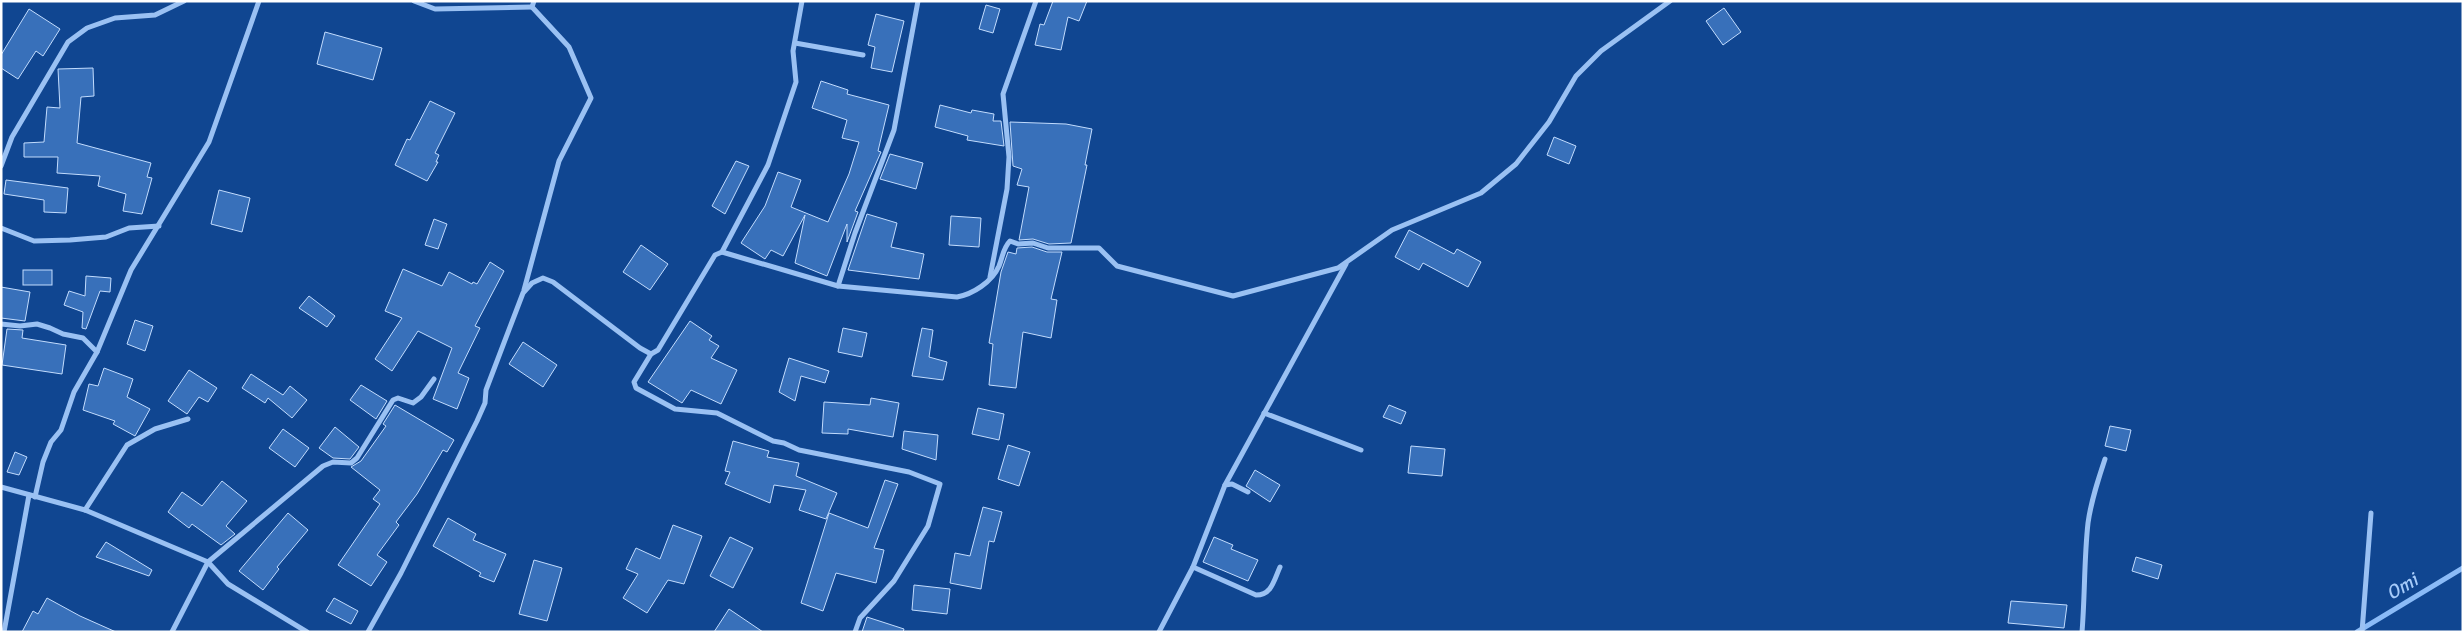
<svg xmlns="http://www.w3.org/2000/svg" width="2464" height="633" viewBox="0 0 2464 633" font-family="Signika,sans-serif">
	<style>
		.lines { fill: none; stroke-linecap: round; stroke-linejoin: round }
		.stream { stroke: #8bbbf7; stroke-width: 5 }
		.building { fill: #3870ba; stroke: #c2dcfe }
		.street { stroke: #9ac1f3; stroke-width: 5 }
		.labels { text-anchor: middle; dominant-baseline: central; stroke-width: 4.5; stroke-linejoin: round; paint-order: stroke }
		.water-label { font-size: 19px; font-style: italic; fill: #a6cbfa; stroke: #104691 }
	</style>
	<rect width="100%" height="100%" fill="#104691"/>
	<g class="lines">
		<polyline class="stream" points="2357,632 2463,568"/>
	</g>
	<g class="building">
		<polygon points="1053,1 1087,1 1079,21 1068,17 1061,50 1035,45 1040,24 1044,25"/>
		<polygon points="986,5 1000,9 993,33 979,29"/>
		<polygon points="1724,8 1741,32 1723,45 1706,21"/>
		<polygon points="29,9 60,29 43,56 36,51 18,79 1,68 1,55"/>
		<polygon points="876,14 904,21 892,72 871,68 875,47 868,45"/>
		<polygon points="325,32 382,48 373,80 317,64"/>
		<polygon points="93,68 94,96 81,97 77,143 151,163 147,177 152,178 142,214 123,211 126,194 98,186 100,176 57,173 58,157 24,157 24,143 44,142 47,107 60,108 58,69"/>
		<polygon points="821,81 848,90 847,94 889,105 878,151 881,152 855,211 858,212 847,242 847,224 827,276 795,263 805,215 783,256 771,250 765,259 741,243 765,206 778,172 801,180 791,207 828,222 849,174 859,142 842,138 847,120 812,108"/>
		<polygon points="430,101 455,113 435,153 439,155 436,162 438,162 427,181 395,165 407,139 410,140"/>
		<polygon points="940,105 971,113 972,110 994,114 993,121 1001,121 1004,146 967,140 968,136 935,127"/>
		<polygon points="1010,122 1066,124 1092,129 1085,165 1087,165 1071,243 1049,244 1033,239 1019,240 1029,187 1017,185 1022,169 1013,166"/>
		<polygon points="1554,137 1576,146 1569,164 1547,155"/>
		<polygon points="890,154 923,163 916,189 880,179"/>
		<polygon points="736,161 749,166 725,214 712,206"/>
		<polygon points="6,180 68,188 66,213 44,212 44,200 4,194"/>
		<polygon points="219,190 250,198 242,232 211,224"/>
		<polygon points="867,214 897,223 891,247 924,254 919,279 848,270"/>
		<polygon points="951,216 981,218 979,247 949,245"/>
		<polygon points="434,219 447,224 438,249 425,245"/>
		<polygon points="1409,230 1454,254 1457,249 1481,262 1468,287 1423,263 1419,270 1395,257"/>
		<polygon points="641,245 668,264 650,290 623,272"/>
		<polygon points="1032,247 1047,252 1062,252 1051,299 1057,300 1051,338 1023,332 1016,388 989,385 993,344 989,343 1001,272 1008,252 1016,254 1017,248"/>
		<polygon points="490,262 504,271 475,326 480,328 458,373 469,378 457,409 433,399 452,348 418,331 392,371 375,359 402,318 385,311 403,269 442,286 449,272 472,284 473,282 477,284"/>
		<rect x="23" y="270" width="29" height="15"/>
		<polygon points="86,276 111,278 110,292 100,291 86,329 82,328 83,312 64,305 69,291 85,296"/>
		<polygon points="1,287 30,292 25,321 1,318"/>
		<polygon points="309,296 335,316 327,327 299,308"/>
		<polygon points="135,320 153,326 145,351 127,344"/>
		<polygon points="690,321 712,336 709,340 719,346 711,358 737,370 721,404 691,390 682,403 648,382"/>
		<polygon points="843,328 867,333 862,357 838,352"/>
		<polygon points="922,328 933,330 929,357 947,362 943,380 912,376"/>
		<polygon points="7,329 23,330 22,338 66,345 62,374 2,365"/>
		<polygon points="523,342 557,365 543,387 509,364"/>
		<polygon points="789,358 829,371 825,383 801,376 795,401 779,392"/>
		<polygon points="104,368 133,379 127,397 150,409 135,436 113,424 115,421 83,410 89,384 98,386"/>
		<polygon points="189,370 217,388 208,402 199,397 187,414 168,401"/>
		<polygon points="251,374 283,395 290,386 307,400 292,418 268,398 265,403 242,388"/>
		<polygon points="361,385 387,401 376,419 350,400"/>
		<polygon points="871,398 899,403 893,437 848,429 848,434 822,433 824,402 870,405"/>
		<polygon points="395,405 454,440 447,452 443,450 417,494 396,522 399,525 377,555 387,562 371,586 338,565 380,504 373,499 380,490 351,467 361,461 386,426 383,424"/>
		<polygon points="1389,405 1406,412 1401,424 1383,417"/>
		<polygon points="978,408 1004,414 999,440 972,434"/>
		<polygon points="2110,426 2131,430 2126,451 2105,446"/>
		<polygon points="335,427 359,447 350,459 333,458 319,448"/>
		<polygon points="283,429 309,448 295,467 269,448"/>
		<polygon points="904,431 938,435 936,460 902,449"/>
		<polygon points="733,441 769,451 767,457 799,463 796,476 837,493 826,519 799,510 806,490 774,485 770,503 725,484 730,472 725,471"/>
		<polygon points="1008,445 1030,452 1019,486 998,479"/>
		<polygon points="1411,446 1445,449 1442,476 1408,473"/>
		<polygon points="15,452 27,457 19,475 7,472"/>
		<polygon points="1255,470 1280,485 1270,502 1246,486"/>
		<polygon points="885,480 898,484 874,548 884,550 876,583 836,573 823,611 801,603 829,513 868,528"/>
		<polygon points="222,481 247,501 226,526 235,534 221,545 192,524 189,528 168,512 182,492 202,506"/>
		<polygon points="983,507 1002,512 994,542 989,541 981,589 950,583 955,553 970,556"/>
		<polygon points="288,513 308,530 277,567 279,569 263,590 239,571"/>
		<polygon points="448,518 476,534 473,540 506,554 494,582 479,576 481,573 433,546"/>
		<polygon points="673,525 702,536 684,584 668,580 647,613 623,598 638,574 626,569 636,548 660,559"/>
		<polygon points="730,537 753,548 733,588 710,576"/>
		<polygon points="1214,537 1233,545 1231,549 1258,560 1248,581 1203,562"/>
		<polygon points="106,542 152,570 149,576 96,557"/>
		<polygon points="2136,557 2162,565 2158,579 2132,571"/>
		<polygon points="534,560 562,568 547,621 519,614"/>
		<polygon points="914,585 950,589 947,614 912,610"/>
		<polygon points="47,598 80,616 116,632 22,632 33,611 38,614"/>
		<polygon points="334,598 358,611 351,624 326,611"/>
		<polygon points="2011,601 2067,605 2064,628 2008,623"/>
		<polygon points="729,609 763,632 714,632"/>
		<polygon points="867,617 904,629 903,632 862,632"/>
	</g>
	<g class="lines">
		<g class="street">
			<polyline points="414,1 435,9 532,7"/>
			<polyline points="802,1 793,51 796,82 768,165 722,252 715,255 658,350 651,354 634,382 636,388 675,409 717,413 773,441 784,443 799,450 909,472 940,484 928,526 894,581 860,618 855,632"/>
			<polyline points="795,43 863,55"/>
			<polyline points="1,166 12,137 68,42 87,28 115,18 155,15 184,1"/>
			<polyline points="1,228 34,241 70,240 106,237 129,228 159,226"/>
			<path d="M722 252 838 286 957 297C973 294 992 282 999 266 1003 256 1003 248 1010 241L1018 244 1033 243 1048 248H1099L1117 266 1233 296 1338 268 1392 230 1481 193 1516 164 1549 122 1576 76 1601 51 1670 1"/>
			<polyline points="990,277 1007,189 1009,157 1003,94 1036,1"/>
			<polyline points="838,286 855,233 894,130 918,1"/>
			<polyline points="524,290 559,161 591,98 569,47 532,7 534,1"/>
			<polyline points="1,324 20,326 37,324 50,328 63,334 83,338 97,352 74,392 61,430 51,442 43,462 35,497"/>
			<polyline points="97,352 131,270 209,142 259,1"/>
			<polyline points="1264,413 1361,450"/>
			<polyline points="1225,485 1346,264"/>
			<polyline points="1,487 85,510 208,562 228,584 307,632"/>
			<polyline points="85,510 127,445 155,429 188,419"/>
			<path d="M1193 567 1256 595C1272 595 1274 580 1280 567"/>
			<polyline points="4,632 29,495"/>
			<polyline points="172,632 208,562 323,466 333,462 351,463 357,458 393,400 398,398 413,403 421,397 434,379"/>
			<polyline points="368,632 401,573 477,421 485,403 486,390 523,293 532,283 543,278 553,282 640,348 651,354"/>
			<polyline points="1159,632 1193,567 1225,485 1232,484 1248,492"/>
			<path d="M2082 632C2085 596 2084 559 2088 523 2091 501 2098 480 2105 459"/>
			<polyline points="2362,632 2371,513"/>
		</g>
	</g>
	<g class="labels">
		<g class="water-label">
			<text transform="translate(2402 587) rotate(-31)">Omi</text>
		</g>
	</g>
	<rect width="2464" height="633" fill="none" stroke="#ffffff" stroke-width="5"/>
</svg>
